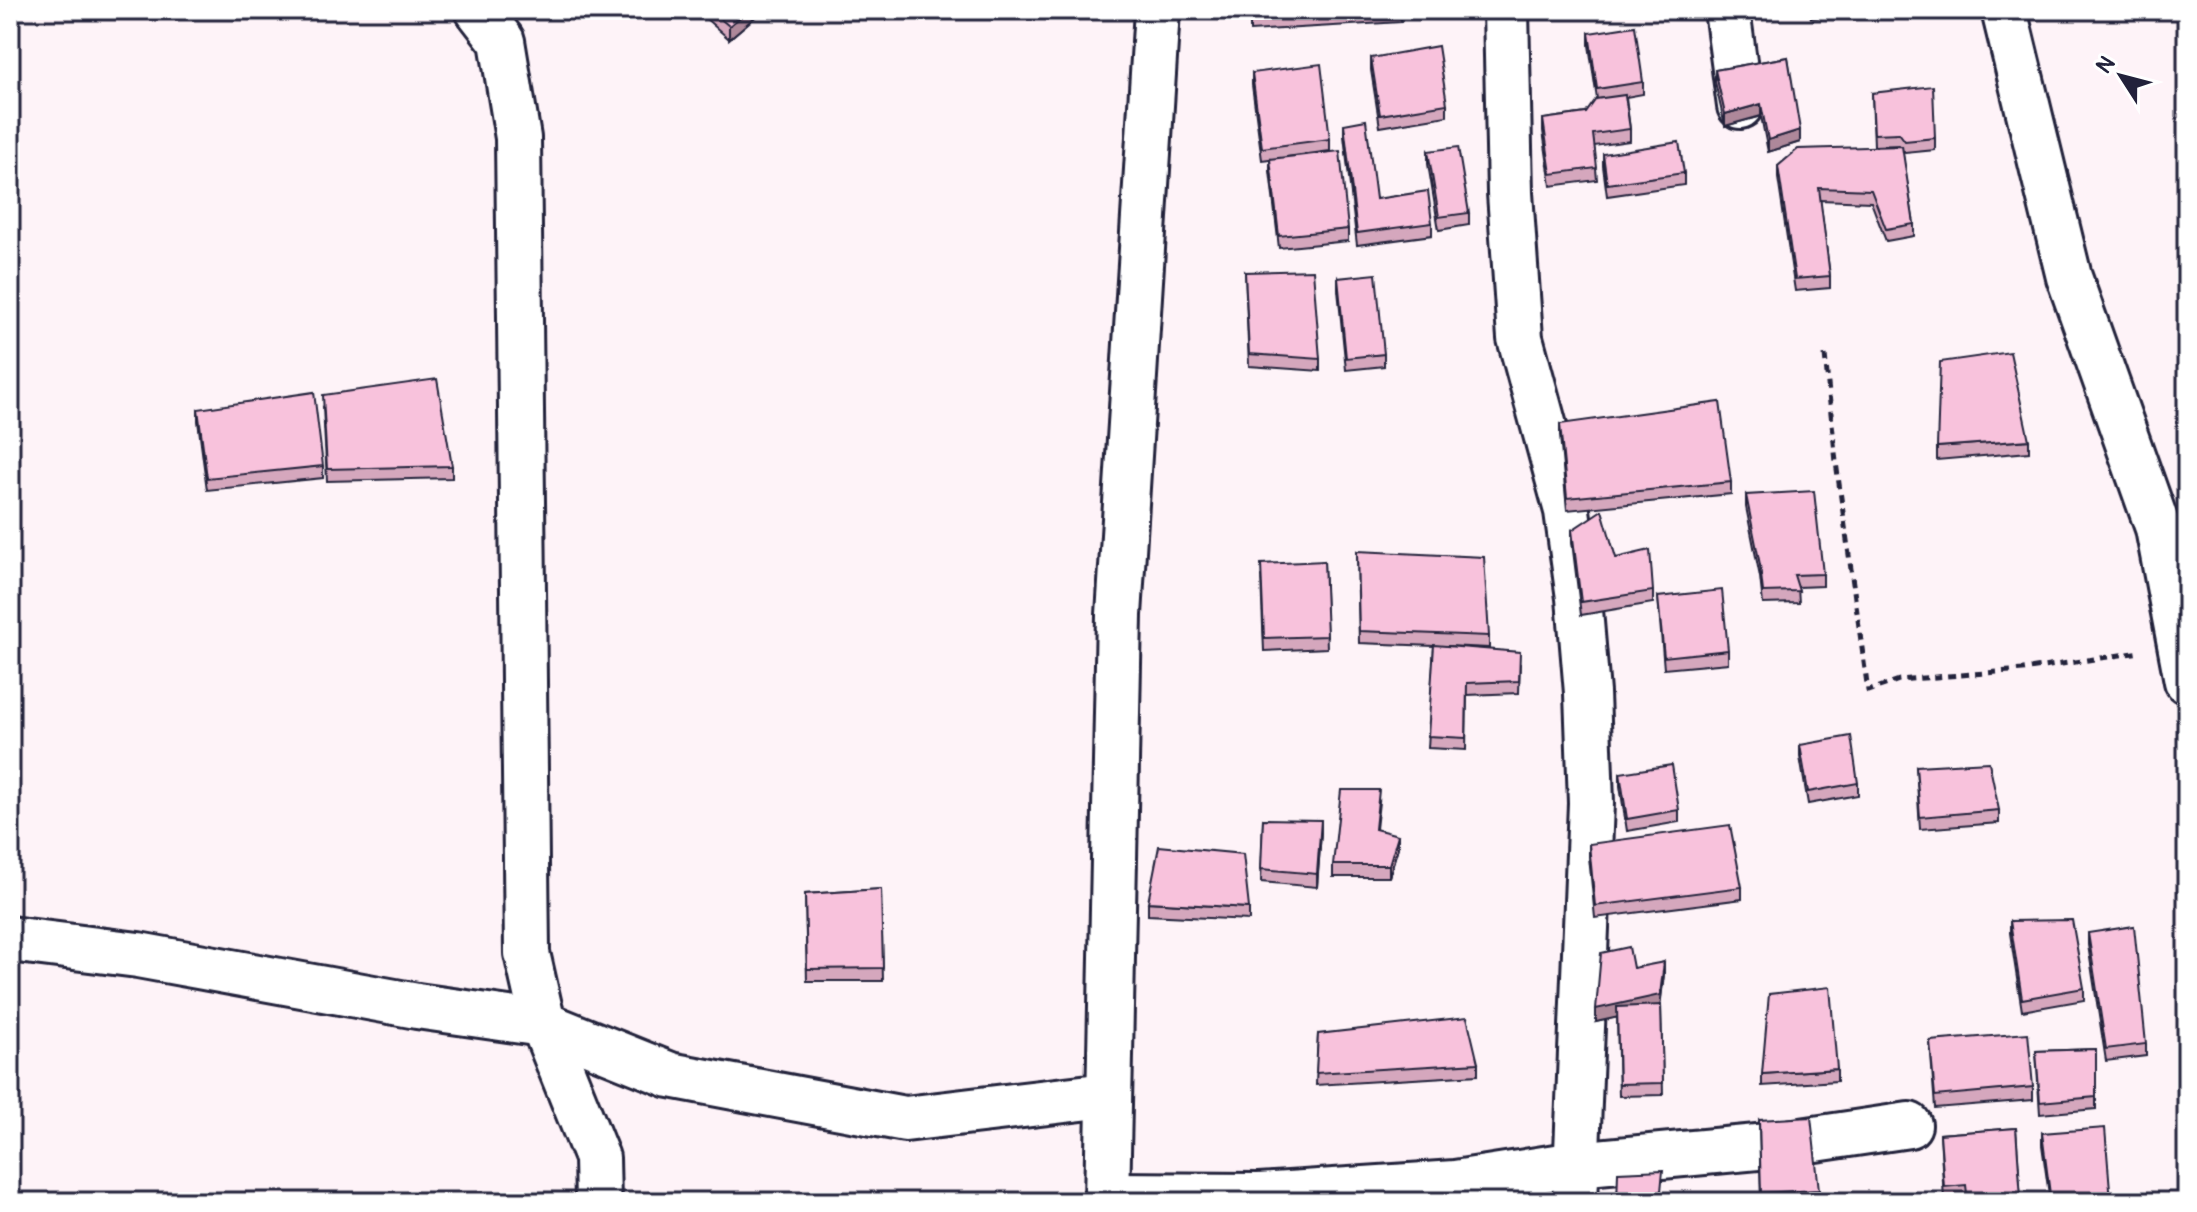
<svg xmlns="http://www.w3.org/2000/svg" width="2197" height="1212" viewBox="0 0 2197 1212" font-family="Pangolin,sans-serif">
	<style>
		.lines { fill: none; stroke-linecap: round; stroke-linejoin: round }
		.minor-casing { stroke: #22223b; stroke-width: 50 }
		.path { stroke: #22223b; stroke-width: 5; stroke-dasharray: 8 6; stroke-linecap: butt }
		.minor { stroke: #fff; stroke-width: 44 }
		.wall { fill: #d5a7bd; stroke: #22223b; stroke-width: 2 }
		.shaded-wall { fill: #ae889a; stroke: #22223b; stroke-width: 2 }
		.building { fill: #f8c2dc; stroke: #22223b; stroke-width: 2 }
	</style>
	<rect width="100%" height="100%" fill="#fef3f8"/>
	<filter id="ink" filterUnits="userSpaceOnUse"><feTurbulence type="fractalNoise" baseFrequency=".0125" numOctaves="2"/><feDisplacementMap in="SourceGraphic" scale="16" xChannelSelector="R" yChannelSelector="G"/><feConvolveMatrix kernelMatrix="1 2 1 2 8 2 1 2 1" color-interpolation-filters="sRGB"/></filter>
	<g filter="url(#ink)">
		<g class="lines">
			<g class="minor-casing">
				<g id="minor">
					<polyline points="478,10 502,41 518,138 527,953 543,1024 597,1158 598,1202"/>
					<polyline points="1506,10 1510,193 1520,338 1567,511 1579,598 1587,693 1591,803 1575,1202"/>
					<polyline points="1727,10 1740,106"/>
					<polyline points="2004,10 2069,277 2158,528 2187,681"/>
					<polyline points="10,939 138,955 417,1006 543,1024 670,1075 905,1119 1107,1095"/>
					<polyline points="1107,1195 1259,1196 1455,1183 1576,1164 1768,1146 1909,1125"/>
					<polyline points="1107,1202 1119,615 1157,10"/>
				</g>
			</g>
			<polyline class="path" points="1825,355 1836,462 1868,691 1899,680 2023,670 2140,652"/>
			<use href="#minor" class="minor"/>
		</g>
		<g class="wall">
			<polygon points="696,10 761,10 761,12 729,39"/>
			<polygon points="923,10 1051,10 1051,13 923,14"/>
			<polygon points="1250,10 1402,10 1401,22 1250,31"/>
			<polygon points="1809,10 1911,10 1811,18"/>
			<polygon points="1589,33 1643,82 1643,94 1626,97 1630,129 1630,141 1594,146 1597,180 1551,186 1543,131 1543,119 1586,113 1597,99 1589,45"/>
			<polygon points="1788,57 1800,142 1768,152 1761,116 1725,126 1715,82 1715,70"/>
			<polygon points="1371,58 1447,104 1447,116 1380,127 1371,70"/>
			<polygon points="1252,73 1330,139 1330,151 1286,157 1348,229 1348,241 1279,248 1270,171 1270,159 1262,160 1252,85"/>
			<polygon points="1872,93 1935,138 1935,150 1905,153 1902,150 1914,224 1914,236 1886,241 1871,202 1820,200 1830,276 1830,288 1795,291 1778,178 1778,166 1900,146 1899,145 1874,146"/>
			<polygon points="1344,124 1376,199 1432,223 1432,235 1357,245 1344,136"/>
			<polygon points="1428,151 1469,213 1469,225 1439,230 1428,164"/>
			<polygon points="1603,154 1684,173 1684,185 1607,196 1603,166"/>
			<polygon points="1245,272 1320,359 1320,371 1249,366"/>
			<polygon points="1338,278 1384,354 1384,366 1346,370 1338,290"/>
			<polygon points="323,407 452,466 452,478 327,481"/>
			<polygon points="198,409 323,466 323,478 207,490 198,421"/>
			<polygon points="1560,424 1731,482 1731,494 1567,510 1560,436"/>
			<polygon points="2029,440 2029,452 1937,460 1937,447"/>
			<polygon points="1746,495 1823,574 1823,586 1798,587 1799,603 1763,604 1760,577 1746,507"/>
			<polygon points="1572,530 1616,558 1653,591 1653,603 1581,615 1572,542"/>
			<polygon points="1357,551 1489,636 1489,648 1447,646 1520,664 1519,693 1467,695 1466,750 1428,748 1434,646 1359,643"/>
			<polygon points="1324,561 1327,648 1264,651 1261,576"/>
			<polygon points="1658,597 1728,650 1728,663 1664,669"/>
			<polygon points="1800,745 1858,783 1858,795 1808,804 1800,757"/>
			<polygon points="1916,766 1999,810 1999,823 1920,829"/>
			<polygon points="1620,773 1679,810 1679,822 1627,831 1620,786"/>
			<polygon points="1379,802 1376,829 1398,847 1389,877 1333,877 1333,865"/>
			<polygon points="1263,819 1321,832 1317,887 1261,882"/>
			<polygon points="1589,844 1742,887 1742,899 1595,918 1589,857"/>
			<polygon points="881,889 883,981 807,981 805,894"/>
			<polygon points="1148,902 1249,908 1249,920 1148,915"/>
			<polygon points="2010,921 2084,988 2084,1000 2022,1011 2010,933"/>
			<polygon points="2088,933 2146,1044 2146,1056 2106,1061 2088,945"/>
			<polygon points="1633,968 1664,974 1660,1005 1661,1005 1663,1095 1619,1096 1617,1017 1596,1022"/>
			<polygon points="1318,1034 1478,1063 1478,1075 1316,1085"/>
			<polygon points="1930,1041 2033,1087 2033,1100 1935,1108"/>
			<polygon points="2096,1049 2096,1109 2040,1114 2036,1051"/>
			<polygon points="1837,1069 1837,1081 1762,1086 1762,1074"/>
			<polygon points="1759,1120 1819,1190 1819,1202 1761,1202"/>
			<polygon points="2016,1128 2021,1202 1967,1202 1966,1197 1944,1199 1940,1134"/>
			<polygon points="2042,1133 2111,1202 2050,1202 2042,1145"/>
		</g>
		<g class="shaded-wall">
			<polygon points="749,10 761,10 761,12 729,39 729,26"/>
			<polygon points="1761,104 1761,116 1725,126 1725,114"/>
			<polygon points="1800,130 1800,142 1768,152 1768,140"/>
			<polygon points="1321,820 1321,832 1317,887 1317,874"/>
			<polygon points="1398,835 1398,847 1389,877 1389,865"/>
			<polygon points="1664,962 1664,974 1660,1008 1596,1022 1596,1009"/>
		</g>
		<g class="building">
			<polygon points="710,10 749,10 729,26"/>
			<polygon points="1250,10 1393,10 1250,19"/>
			<polygon points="1635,26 1643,82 1597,89 1589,33"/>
			<polygon points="1438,46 1447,104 1380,115 1371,58"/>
			<polygon points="1788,57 1800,130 1768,140 1761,104 1725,114 1715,70"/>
			<polygon points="1321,64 1330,139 1262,148 1252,73"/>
			<polygon points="1933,86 1935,138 1905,141 1899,133 1874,134 1872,93"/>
			<polygon points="1625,95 1630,129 1593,134 1597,168 1551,174 1543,119 1586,113 1596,99"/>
			<polygon points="1366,120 1376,199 1428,191 1432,223 1357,233 1344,124"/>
			<polygon points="1679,142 1684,173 1607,184 1603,154"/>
			<polygon points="1902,146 1914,224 1886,229 1871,190 1819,188 1830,276 1795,279 1778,166 1798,149"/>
			<polygon points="1458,147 1469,213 1439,217 1428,151"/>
			<polygon points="1340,151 1348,229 1279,236 1270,159"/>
			<polygon points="1313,270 1320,359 1249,354 1245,272"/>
			<polygon points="1376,274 1384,354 1346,358 1338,278"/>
			<polygon points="2010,352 2029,440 1937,447 1940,362"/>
			<polygon points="437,379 452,466 327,469 323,395"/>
			<polygon points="314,392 323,466 207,478 198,409"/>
			<polygon points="1720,402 1731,482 1567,498 1560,424"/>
			<polygon points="1814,491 1823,574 1794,575 1799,591 1763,592 1760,565 1746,495"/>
			<polygon points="1602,510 1616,558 1650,550 1653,591 1581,602 1572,530"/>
			<polygon points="1357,551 1484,557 1489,636 1359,631"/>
			<polygon points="1324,561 1327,636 1264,638 1261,564"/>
			<polygon points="1722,590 1728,650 1664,657 1658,597"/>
			<polygon points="1434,645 1520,652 1519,681 1467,683 1466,738 1428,736"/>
			<polygon points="1851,736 1858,783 1808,792 1800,745"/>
			<polygon points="1989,762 1999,810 1920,817 1916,766"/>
			<polygon points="1672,765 1679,810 1627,819 1620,773"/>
			<polygon points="1341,790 1379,790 1375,829 1398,835 1389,865 1333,865"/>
			<polygon points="1263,819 1321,820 1317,874 1261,869"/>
			<polygon points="1730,825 1742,887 1595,906 1589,844"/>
			<polygon points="1159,846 1243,854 1249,908 1148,902"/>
			<polygon points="881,889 883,968 807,969 805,894"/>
			<polygon points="2072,920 2084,988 2022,999 2010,921"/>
			<polygon points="2134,926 2146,1044 2106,1049 2088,933"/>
			<polygon points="1629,947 1633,968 1664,962 1660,995 1596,1009 1601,953"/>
			<polygon points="1830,987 1837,1069 1762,1074 1769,994"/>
			<polygon points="1661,1005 1663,1083 1619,1084 1617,1007"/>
			<polygon points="1467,1017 1478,1063 1316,1073 1318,1034"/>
			<polygon points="2028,1033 2033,1087 1935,1096 1930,1041"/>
			<polygon points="2096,1049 2096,1097 2040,1102 2036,1051"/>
			<polygon points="1811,1117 1819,1190 1761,1193 1759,1120"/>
			<polygon points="2016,1128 2021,1198 1996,1200 1996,1202 1968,1202 1966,1185 1944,1187 1940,1134"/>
			<polygon points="2105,1128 2111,1202 2051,1202 2042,1133"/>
			<polygon points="1663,1170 1660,1202 1617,1202 1618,1172"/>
			<polygon points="1322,1193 1366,1194 1366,1202 1322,1202"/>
		</g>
	</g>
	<rect width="2197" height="1212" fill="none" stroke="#fff" stroke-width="40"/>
	<rect x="20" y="20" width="2157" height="1172" fill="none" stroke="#22223b" stroke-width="3" filter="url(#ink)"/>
	<g transform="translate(2121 76) rotate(306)" stroke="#ffffff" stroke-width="6" paint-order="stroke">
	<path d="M0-6L14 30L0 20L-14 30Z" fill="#22223b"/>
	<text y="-12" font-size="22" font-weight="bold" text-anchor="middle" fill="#22223b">N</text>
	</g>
</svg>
